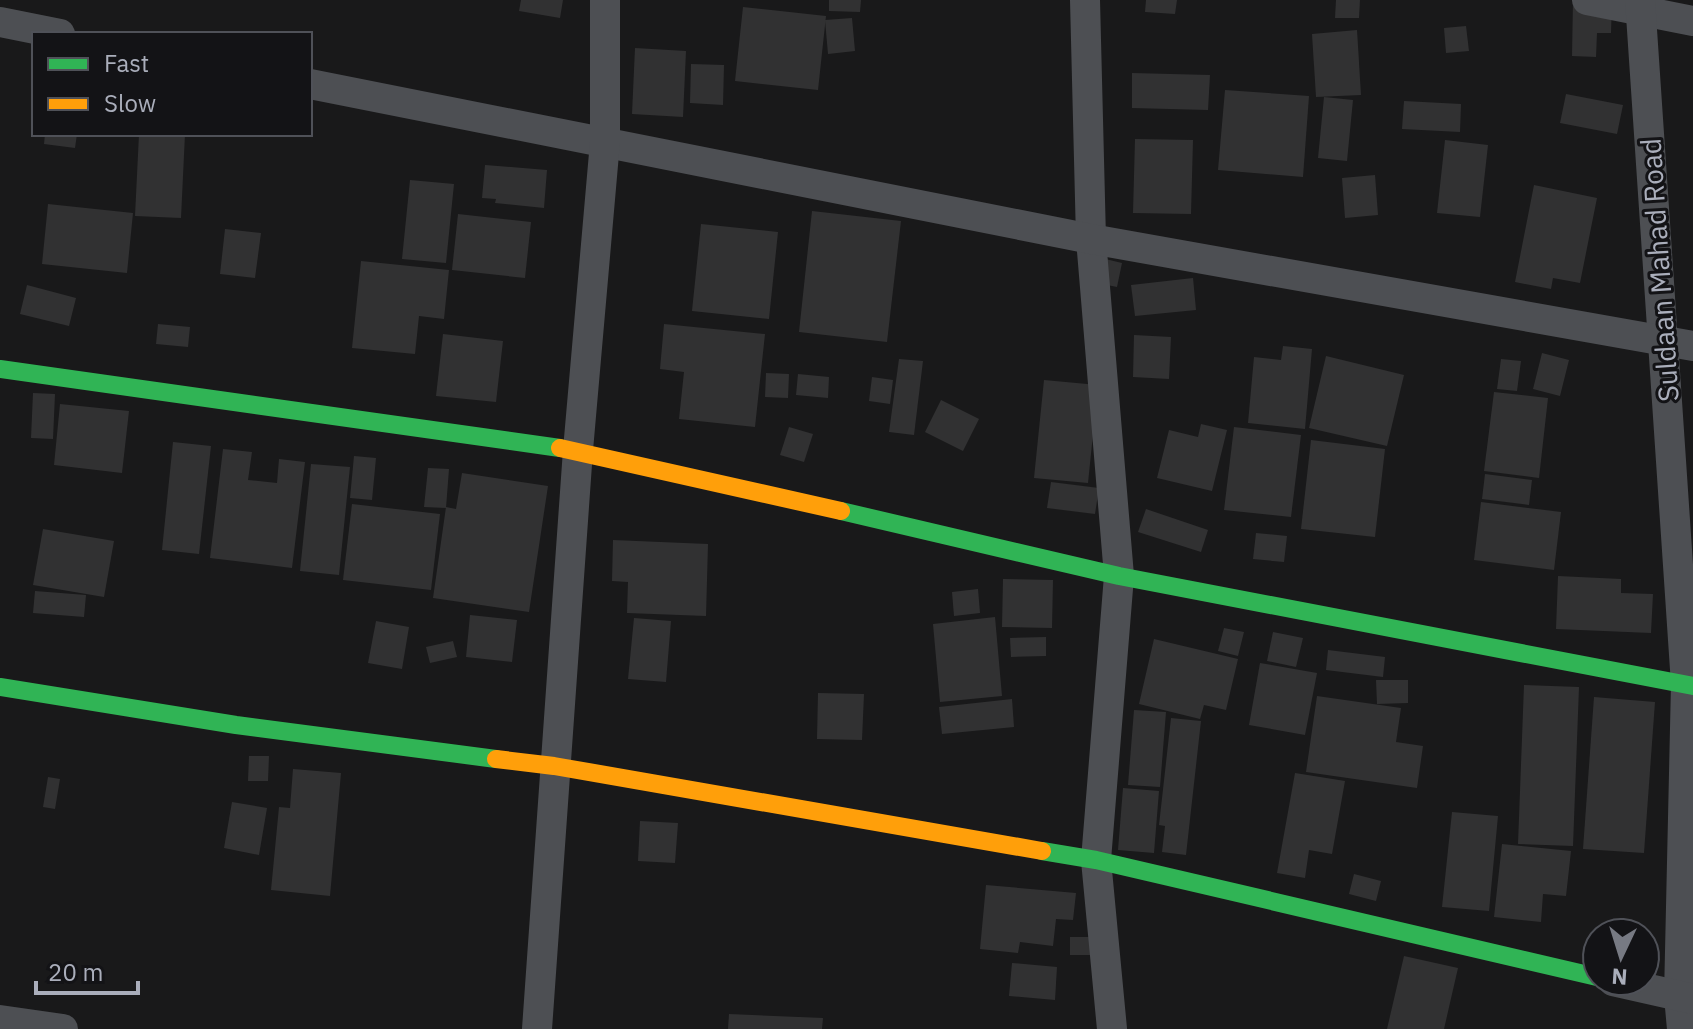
<svg xmlns="http://www.w3.org/2000/svg" width="1693" height="1029" viewBox="0 0 1693 1029" font-family="'IBM Plex Sans',sans-serif">
	<style>
		.building { fill: #313132 }
		.lines { fill: none; stroke-linecap: round; stroke-linejoin: round }
		.street { stroke: #4d4f53; stroke-width: 30 }
		.fast { stroke: #30b455; stroke-width: 18 }
		.slow { stroke: #ff9f0a; stroke-width: 18 }
		.labels { text-anchor: middle; dominant-baseline: central; stroke-width: 6; stroke-linejoin: round; paint-order: stroke }
		.street-label { font-size: 28px; fill: #aaaebb; stroke: #131316 }
	</style>
	<rect width="100%" height="100%" fill="#19191a"/>
	<g class="building">
		<polygon points="521,0 563,0 560,18 519,11"/>
		<polygon points="829,0 861,0 860,12 829,11"/>
		<polygon points="1146,0 1177,0 1175,14 1145,12"/>
		<polygon points="1336,0 1360,0 1359,18 1335,18"/>
		<polygon points="1573,0 1612,0 1611,33 1597,33 1596,57 1572,56"/>
		<polygon points="743,7 826,16 818,90 735,81"/>
		<polygon points="852,18 855,51 828,54 825,20"/>
		<polygon points="1466,26 1469,51 1446,53 1444,28"/>
		<polygon points="1357,30 1361,95 1316,97 1312,34"/>
		<polygon points="635,48 686,51 683,117 632,114"/>
		<polygon points="691,64 724,65 723,105 690,103"/>
		<polygon points="1132,73 1210,75 1208,110 1132,108"/>
		<polygon points="1225,90 1309,96 1303,177 1218,170"/>
		<polygon points="1566,94 1623,105 1617,134 1560,123"/>
		<polygon points="1324,97 1353,100 1347,161 1318,158"/>
		<polygon points="1404,101 1461,104 1460,132 1402,129"/>
		<polygon points="45,134 77,134 75,148 44,144"/>
		<polygon points="139,134 185,134 181,218 135,216"/>
		<polygon points="1135,139 1193,140 1191,214 1133,213"/>
		<polygon points="1445,140 1488,145 1480,217 1437,213"/>
		<polygon points="485,165 547,170 544,208 495,203 496,199 482,198"/>
		<polygon points="1375,175 1378,215 1345,218 1342,178"/>
		<polygon points="410,180 454,184 446,263 402,259"/>
		<polygon points="1534,185 1597,198 1580,283 1553,278 1551,289 1515,282"/>
		<polygon points="48,204 133,213 127,273 42,264"/>
		<polygon points="812,211 901,221 887,342 799,332"/>
		<polygon points="458,214 531,222 525,278 452,270"/>
		<polygon points="701,224 778,232 769,319 692,311"/>
		<polygon points="225,229 261,233 255,278 220,274"/>
		<polygon points="1097,257 1122,263 1117,287 1092,282"/>
		<polygon points="361,261 449,270 444,319 419,316 415,354 352,348"/>
		<polygon points="1193,278 1196,310 1135,316 1131,285"/>
		<polygon points="27,285 76,298 69,326 20,314"/>
		<polygon points="158,324 190,327 188,347 156,344"/>
		<polygon points="664,324 765,334 755,427 679,419 684,372 660,369"/>
		<polygon points="443,334 503,341 496,402 436,396"/>
		<polygon points="1134,335 1171,337 1169,379 1133,377"/>
		<polygon points="1283,346 1312,349 1305,429 1248,423 1254,357 1281,360"/>
		<polygon points="1542,353 1569,360 1560,396 1533,389"/>
		<polygon points="1326,356 1404,375 1387,446 1309,428"/>
		<polygon points="899,359 923,361 914,435 889,432"/>
		<polygon points="1501,359 1521,361 1517,391 1497,389"/>
		<polygon points="766,373 789,374 788,398 765,397"/>
		<polygon points="798,374 829,377 828,398 796,395"/>
		<polygon points="872,377 893,380 890,404 869,401"/>
		<polygon points="1044,380 1098,385 1088,483 1034,478"/>
		<polygon points="1494,392 1548,398 1539,478 1484,471"/>
		<polygon points="33,393 55,394 53,439 31,438"/>
		<polygon points="941,400 979,419 963,451 925,432"/>
		<polygon points="60,404 129,411 122,473 54,465"/>
		<polygon points="1201,424 1227,430 1212,491 1157,478 1169,430 1198,437"/>
		<polygon points="789,427 813,434 804,462 780,455"/>
		<polygon points="1234,427 1301,435 1291,517 1224,510"/>
		<polygon points="1311,440 1385,449 1375,537 1301,529"/>
		<polygon points="173,442 211,446 199,554 162,550"/>
		<polygon points="223,449 252,452 248,480 277,483 279,459 305,462 292,568 210,558"/>
		<polygon points="354,456 376,458 372,500 350,498"/>
		<polygon points="311,464 350,467 339,575 300,571"/>
		<polygon points="428,468 449,469 446,508 424,507"/>
		<polygon points="462,473 548,486 529,612 433,598 446,507 456,509"/>
		<polygon points="1485,474 1532,480 1529,505 1482,499"/>
		<polygon points="1051,482 1099,488 1095,514 1047,508"/>
		<polygon points="1481,502 1561,512 1554,570 1474,560"/>
		<polygon points="352,504 440,514 431,590 343,580"/>
		<polygon points="1146,509 1208,530 1201,552 1138,532"/>
		<polygon points="43,529 114,541 104,597 33,585"/>
		<polygon points="1256,533 1287,536 1284,562 1253,559"/>
		<polygon points="613,540 708,544 706,616 627,613 628,582 612,581"/>
		<polygon points="1558,576 1621,579 1621,593 1653,594 1651,633 1556,629"/>
		<polygon points="1003,579 1053,580 1052,628 1002,627"/>
		<polygon points="978,589 980,613 954,616 952,592"/>
		<polygon points="35,591 86,595 84,617 33,613"/>
		<polygon points="470,615 517,620 512,662 466,657"/>
		<polygon points="995,617 1002,696 940,702 933,624"/>
		<polygon points="634,618 671,621 666,682 628,679"/>
		<polygon points="376,621 409,627 402,669 368,663"/>
		<polygon points="1224,628 1244,632 1238,656 1218,651"/>
		<polygon points="1273,632 1303,638 1296,667 1267,661"/>
		<polygon points="1046,637 1046,656 1011,657 1010,638"/>
		<polygon points="1154,639 1238,659 1226,710 1204,705 1200,719 1139,704"/>
		<polygon points="453,641 457,657 430,663 426,647"/>
		<polygon points="1328,650 1385,657 1383,677 1326,670"/>
		<polygon points="1260,663 1317,673 1305,735 1249,725"/>
		<polygon points="1376,680 1408,680 1408,703 1377,704"/>
		<polygon points="1524,685 1579,687 1573,846 1518,844"/>
		<polygon points="818,693 864,694 862,740 817,739"/>
		<polygon points="1317,696 1401,708 1396,742 1423,746 1417,788 1306,772"/>
		<polygon points="1594,697 1655,702 1644,853 1583,849"/>
		<polygon points="1012,699 1014,727 942,734 939,707"/>
		<polygon points="1134,710 1166,712 1160,787 1128,785"/>
		<polygon points="1171,718 1201,721 1186,855 1162,852 1165,826 1159,825"/>
		<polygon points="249,756 269,756 268,781 248,781"/>
		<polygon points="293,769 341,773 330,896 271,890 279,807 290,808"/>
		<polygon points="1295,773 1345,781 1332,854 1309,850 1305,878 1277,873"/>
		<polygon points="48,777 60,779 55,809 43,807"/>
		<polygon points="1123,788 1159,791 1154,853 1118,850"/>
		<polygon points="232,802 267,808 259,855 224,848"/>
		<polygon points="1452,812 1498,816 1489,911 1442,907"/>
		<polygon points="640,821 678,823 675,863 638,861"/>
		<polygon points="1502,844 1571,851 1566,896 1543,894 1541,922 1494,917"/>
		<polygon points="1354,874 1381,881 1376,901 1349,894"/>
		<polygon points="986,885 1076,893 1073,920 1056,919 1053,946 1020,942 1018,953 980,949"/>
		<rect x="1070" y="937" width="21" height="18"/>
		<polygon points="1404,956 1458,968 1444,1029 1387,1029"/>
		<polygon points="1012,963 1057,967 1055,1000 1009,996"/>
		<polygon points="729,1014 823,1018 822,1029 728,1029"/>
	</g>
	<g class="lines">
		<g class="street">
			<polyline points="1085,0 1091,239 1119,576 1096,860 1112,1029"/>
			<polyline points="1587,0 1693,21"/>
			<polyline points="1640,0 1686,684 1679,996 1682,1029"/>
			<polyline points="0,22 60,34"/>
			<polyline points="310,84 1091,239 1693,346"/>
			<polyline points="1613,981 1693,999"/>
			<polyline points="0,1020 63,1029"/>
			<polyline points="537,1029 578,450 605,142 605,0"/>
		</g>
		<g class="fast">
			<polyline points="0,369 560,448"/>
			<polyline points="841,511 1119,576 1693,686"/>
			<polyline points="0,687 236,725 496,759"/>
			<polyline points="1042,851 1096,860 1597,977"/>
		</g>
		<g class="slow">
			<polyline points="560,448 841,511"/>
			<polyline points="496,759 554,766 1042,851"/>
		</g>
	</g>
	<g class="labels">
		<g class="street-label">
			<text transform="translate(1659 270) rotate(-94)">Suldaan Mahad Road</text>
		</g>
	</g>
	<rect x="32" y="32" width="280" height="104" fill="#131316" stroke="#4f5158" stroke-width="2"/>
	<rect x="48" y="58" width="40" height="12" fill="#30b455" stroke="#4f5158" stroke-width="2"/>
	<text x="104" y="72" font-size="24" fill="#aaaebb">Fast</text>
	<rect x="48" y="98" width="40" height="12" fill="#ff9f0a" stroke="#4f5158" stroke-width="2"/>
	<text x="104" y="112" font-size="24" fill="#aaaebb">Slow</text>
	<g transform="translate(1621 957) rotate(184)"><circle r="38" fill="#131316" stroke="#4f5158" stroke-width="2"/>
	<path d="M0-6L14 30L0 20L-14 30Z" fill="#777a83"/>
	<text y="-12" font-size="22" font-weight="bold" text-anchor="middle" fill="#aaaebb">N</text>
	</g>
	<path d="M36 981v12h102v-12" fill="none" stroke="#aaaebb" stroke-width="4"/>
	<text x="48" y="981" font-size="24" fill="#aaaebb" stroke="#131316" stroke-width="6" paint-order="stroke">20 m</text>
</svg>
